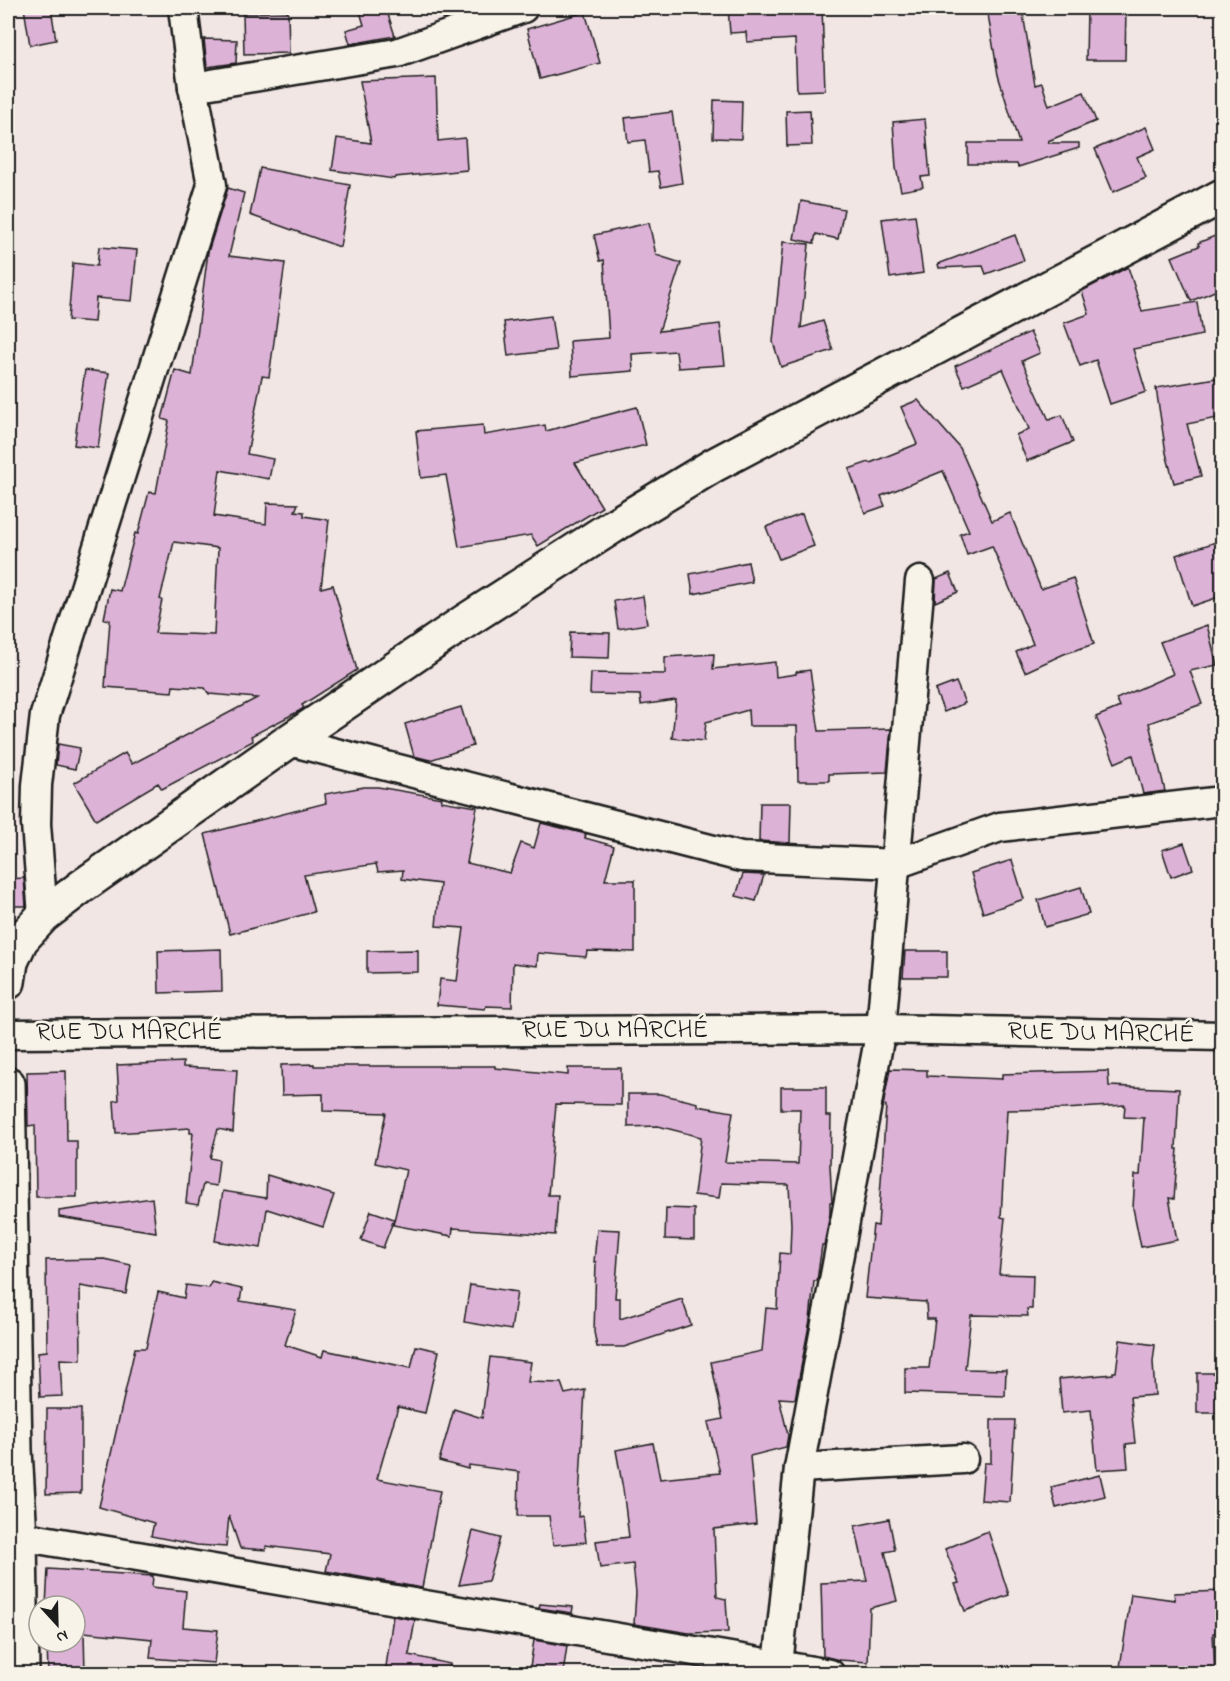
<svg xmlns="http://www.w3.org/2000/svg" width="1230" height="1681" viewBox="0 0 1230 1681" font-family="'Indie Flower',sans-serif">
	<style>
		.building { fill: #ddb2d7; stroke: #1c1c1c; stroke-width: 1.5; fill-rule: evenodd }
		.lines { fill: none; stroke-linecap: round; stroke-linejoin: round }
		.minor-casing { stroke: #1c1c1c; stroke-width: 33 }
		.tertiary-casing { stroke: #1c1c1c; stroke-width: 38 }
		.minor { stroke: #f7f3e8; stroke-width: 28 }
		.tertiary { stroke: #f7f3e8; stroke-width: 33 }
		.labels { text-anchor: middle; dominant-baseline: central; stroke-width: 5; stroke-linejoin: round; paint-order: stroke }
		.street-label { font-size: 26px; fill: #1c1c1c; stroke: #f7f3e8 }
	</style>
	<rect width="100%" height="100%" fill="#f2e6e5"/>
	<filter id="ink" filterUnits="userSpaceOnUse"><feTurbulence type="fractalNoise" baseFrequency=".0167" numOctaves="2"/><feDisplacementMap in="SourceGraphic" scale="12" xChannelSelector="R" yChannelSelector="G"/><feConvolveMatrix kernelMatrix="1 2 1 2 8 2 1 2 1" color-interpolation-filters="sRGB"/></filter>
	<g filter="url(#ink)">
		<g class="building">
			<polygon points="24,8 51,8 56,40 30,45"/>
			<polygon points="359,8 386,8 395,36 350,44 346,30 364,25"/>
			<polygon points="728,8 822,8 825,90 797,91 795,39 747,42 746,32 730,33"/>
			<polygon points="987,8 1022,8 1035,85 1042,83 1049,106 1084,92 1096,121 1048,141 1049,143 1079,143 1079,148 1018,167 1017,164 968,164 968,143 1019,143 998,75"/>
			<polygon points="1087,8 1126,8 1125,60 1086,60"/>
			<polygon points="288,12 289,53 244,54 243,13"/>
			<polygon points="585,12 600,63 540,79 527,29"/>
			<polygon points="204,39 237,40 236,63 207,67"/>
			<polygon points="436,78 438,141 465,138 467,170 395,177 394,179 332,170 337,138 371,143 360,81"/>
			<polygon points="714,100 742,101 741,139 713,138"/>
			<polygon points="810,110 812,145 787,146 786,111"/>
			<polygon points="672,112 682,183 661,187 658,171 649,172 645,140 628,142 625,118"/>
			<polygon points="925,119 930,176 921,177 923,187 901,191 896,168 893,122"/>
			<polygon points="1146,127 1155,149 1137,157 1146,178 1113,192 1095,149"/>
			<polygon points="260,168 350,185 340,247 250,215"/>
			<path d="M228 188 244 193 229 256 285 263 269 377 262 376 247 454 273 459 269 479 220 470 214 516 266 524 267 503 298 504 295 511 304 512V516L329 520 321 588 333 585 357 670 302 705 304 708 299 711 251 736 253 741 162 789 158 783 96 820 74 783 125 753 132 764 257 698 209 694 205 688 173 686 172 692 105 687 110 620 104 619 110 589 120 591 135 533 138 534 149 492 156 493 169 421 162 419 175 370 192 375 208 252ZM174 542 218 548 214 635 155 633 162 600 160 599Z"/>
			<polygon points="801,201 844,209 838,239 816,234 814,243 794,239"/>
			<polygon points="915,215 923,273 890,278 882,219"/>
			<polygon points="649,223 656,255 681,263 659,331 720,324 725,365 678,368 676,351 632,354 633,371 572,376 570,341 609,338 604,260 600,261 594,235"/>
			<polygon points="1222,233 1222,300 1217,290 1191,301 1172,257 1199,246 1198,243"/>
			<polygon points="1015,235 1024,260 986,274 983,266 939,268 938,264"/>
			<polygon points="783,242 809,244 801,328 823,321 833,350 781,367 773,342"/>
			<polygon points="99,247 137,250 132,301 96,298 94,322 68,320 73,263 97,266"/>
			<polygon points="1128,267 1142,311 1197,302 1202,335 1133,349 1146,392 1110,404 1096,360 1080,366 1064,323 1089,314 1082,291"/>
			<polygon points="551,316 556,350 508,356 504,322"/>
			<polygon points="1030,332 1040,353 1022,361 1049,420 1062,415 1073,442 1027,461 1016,435 1029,429 1003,369 964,386 955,366"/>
			<polygon points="85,370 109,373 98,448 74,445"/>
			<polygon points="1222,377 1222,417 1187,424 1201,476 1174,483 1166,453 1156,388"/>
			<polygon points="918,400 960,448 992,521 1010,513 1041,589 1073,578 1094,644 1064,654 1025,672 1016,652 1033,644 992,546 967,555 960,534 969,531 943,471 881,496 885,506 865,513 849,469 869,462 870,463 917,444 901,407"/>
			<polygon points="637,407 646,445 575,463 602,507 538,546 531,535 459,547 446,475 421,478 416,431 483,425 484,435 545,425 546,431"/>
			<polygon points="802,514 814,546 779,559 766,527"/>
			<polygon points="1222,540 1222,596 1192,606 1176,555"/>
			<polygon points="748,562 752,582 693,594 690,574"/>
			<polygon points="950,573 958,592 935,602 936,579"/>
			<polygon points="643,596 647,624 618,629 614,601"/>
			<polygon points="1207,625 1217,665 1190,671 1202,704 1149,723 1165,791 1143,794 1133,755 1115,763 1096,717 1120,707 1116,699 1173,674 1160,642"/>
			<polygon points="570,632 610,633 609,658 569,657"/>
			<polygon points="714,654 713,669 775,662 776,677 796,674 796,672 810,670 819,731 891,729 887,772 829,774 829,781 798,781 797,726 749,726 748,710 706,722 704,741 672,738 676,700 641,705 640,695 590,694 591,673 665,674 665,657"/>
			<polygon points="956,682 965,703 944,712 935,690"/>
			<polygon points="461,707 473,746 430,760 414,756 405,724"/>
			<polygon points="58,744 80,748 75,769 56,765"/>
			<polygon points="364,787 378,787 442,798 441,801 477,807 467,863 510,873 521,843 534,848 541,823 586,834 585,838 614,846 605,880 635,880 635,952 587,951 586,957 538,953 537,966 513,963 512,1007 486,1006 485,1009 437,1005 440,979 457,981 464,928 436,926 440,884 402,879 403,870 378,872 376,864 304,875 314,912 230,934 205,834 326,803 325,794"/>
			<polygon points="760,803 791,803 790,843 759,841"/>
			<polygon points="1184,843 1193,869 1171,877 1162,850"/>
			<polygon points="1012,860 1024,899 983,913 971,873"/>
			<polygon points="743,874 764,875 756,901 736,896"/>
			<polygon points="24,878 26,906 8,906 8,879"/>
			<polygon points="1081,887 1089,914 1045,927 1038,900"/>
			<polygon points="221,949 222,991 159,993 158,951"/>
			<polygon points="418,950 418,972 367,973 367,951"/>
			<polygon points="905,951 947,951 947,977 903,977"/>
			<polygon points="183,1062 183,1067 237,1070 233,1132 218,1129 210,1158 219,1160 216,1186 203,1184 198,1205 186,1203 193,1133 190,1133 190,1128 116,1133 114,1101 119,1100 117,1065"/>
			<polygon points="314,1064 314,1066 495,1066 495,1068 568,1075 568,1068 621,1068 621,1105 556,1104 548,1195 558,1195 555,1235 453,1228 452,1236 393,1225 406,1170 375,1163 386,1113 323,1111 323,1094 282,1095 281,1065"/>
			<polygon points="890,1069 927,1070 927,1076 1002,1079 1002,1074 1108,1071 1109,1086 1179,1089 1176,1149 1178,1149 1174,1199 1169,1198 1177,1240 1141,1247 1133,1208 1135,1175 1140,1175 1144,1118 1124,1117 1125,1105 1065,1109 1007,1110 1001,1217 1005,1218 999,1274 1033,1275 1032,1309 1027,1309 1028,1316 971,1315 965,1369 1006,1370 1005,1396 905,1393 905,1368 929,1368 935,1319 927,1319 926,1302 865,1298 873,1225 878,1226 886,1106 883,1106"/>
			<polygon points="66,1071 67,1141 77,1141 77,1197 36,1197 35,1125 28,1126 27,1072"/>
			<polygon points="781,1087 826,1087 826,1116 831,1116 830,1166 832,1202 830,1202 830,1214 824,1245 822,1245 817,1281 814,1281 810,1320 795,1399 779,1398 788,1435 786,1447 750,1456 756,1524 714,1529 717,1597 726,1599 728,1632 689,1633 634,1624 636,1593 633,1564 600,1568 596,1541 629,1537 623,1489 616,1450 653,1443 660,1479 720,1473 708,1422 723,1419 711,1362 762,1351 766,1308 777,1309 780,1253 790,1254 791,1225 789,1185 721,1183 719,1198 694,1195 701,1137 658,1126 628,1127 628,1094 660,1094 698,1103 698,1106 733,1112 725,1162 798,1164 800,1109 781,1109"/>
			<polygon points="267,1175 334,1195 323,1227 267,1209 261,1248 215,1241 223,1191 266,1198"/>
			<polygon points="152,1198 156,1232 59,1217 59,1211"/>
			<polygon points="666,1208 694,1209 694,1240 665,1239"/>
			<polygon points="371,1211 394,1219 383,1248 361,1240"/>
			<polygon points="597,1229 620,1230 615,1298 620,1298 620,1319 682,1299 691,1325 624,1347 597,1347 594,1332 596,1262 594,1262"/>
			<polygon points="104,1259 131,1265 126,1294 80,1286 81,1360 60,1359 62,1396 40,1397 38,1352 47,1351 46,1260"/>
			<polygon points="211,1282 242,1289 240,1301 296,1310 285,1345 322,1357 324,1350 411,1368 416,1346 439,1351 425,1413 398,1407 377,1479 440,1491 422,1588 326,1571 330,1554 266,1546 266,1550 240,1548 229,1516 226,1547 197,1545 151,1536 154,1523 99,1507 135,1348 146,1348 158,1292 184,1298 186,1285 209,1288"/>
			<polygon points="470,1285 517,1292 511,1330 464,1322"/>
			<polygon points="1120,1340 1155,1345 1153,1362 1155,1395 1130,1397 1135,1443 1126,1444 1128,1468 1097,1470 1091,1410 1062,1413 1059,1379 1113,1374 1113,1372 1116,1372"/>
			<polygon points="490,1357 531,1362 528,1382 561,1383 565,1394 585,1390 578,1517 583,1516 586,1542 553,1545 549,1516 518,1516 519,1472 469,1465 468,1469 439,1461 454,1409 482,1418"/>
			<rect x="1197" y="1373" width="25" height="40"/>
			<polygon points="47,1409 81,1409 81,1493 46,1494"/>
			<polygon points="991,1420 1015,1420 1010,1502 981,1500 984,1463 991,1463"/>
			<polygon points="1100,1475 1105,1496 1056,1508 1051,1487"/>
			<polygon points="889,1519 895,1550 885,1552 897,1601 870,1608 868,1662 839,1660 823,1656 821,1583 867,1581 855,1526"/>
			<polygon points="473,1531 500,1538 488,1581 459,1585"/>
			<polygon points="988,1531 1009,1595 965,1611 955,1584 959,1583 945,1549"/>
			<polygon points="48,1569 153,1576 152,1587 186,1591 183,1627 218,1630 214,1663 150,1658 152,1639 84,1632 85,1674 48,1674 47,1642 75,1642 75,1606 46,1606"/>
			<polygon points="1222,1591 1222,1633 1213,1633 1215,1674 1119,1674 1131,1594 1175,1600 1174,1593"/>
			<polygon points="540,1604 573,1607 572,1613 539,1608"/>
			<polygon points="393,1616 415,1620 409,1655 450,1664 449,1674 385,1674"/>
			<polygon points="534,1640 567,1646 563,1674 529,1674"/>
		</g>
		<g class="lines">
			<g class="minor-casing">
				<g id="minor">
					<polyline points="193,87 397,53 523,8"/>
					<polyline points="289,741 741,857 896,864 1000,827 1222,801"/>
					<polyline points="43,916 36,824 37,785 45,715 212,185 193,87 183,8"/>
					<polyline points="8,1034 881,1029 1222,1036"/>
					<polyline points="799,1468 963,1459"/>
					<polyline points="20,1536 830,1674"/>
					<polyline points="778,1665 799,1468 881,1029 920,581"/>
				</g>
			</g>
			<g class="tertiary-casing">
				<g id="tertiary">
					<polyline points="8,982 11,962 21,940 43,916 81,887 289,741 464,622 618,523 714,465 1222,196"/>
					<polyline points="8,1084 15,1450 20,1536 22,1674"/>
				</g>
			</g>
			<use href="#minor" class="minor"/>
			<use href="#tertiary" class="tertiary"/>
		</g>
	</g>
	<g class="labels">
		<g class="street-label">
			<text x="615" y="1031">RUE DU MARCHÉ</text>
			<text x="129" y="1033">RUE DU MARCHÉ</text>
			<text transform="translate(1101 1034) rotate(1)">RUE DU MARCHÉ</text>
		</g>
	</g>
	<rect width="1230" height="1681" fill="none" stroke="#f7f3e8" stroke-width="30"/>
	<rect x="15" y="15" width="1200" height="1651" fill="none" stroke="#1c1c1c" stroke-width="2" filter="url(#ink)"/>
	<g transform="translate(57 1624) rotate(158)"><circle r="28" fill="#f7f3e8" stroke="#9f9d96" stroke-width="1.5"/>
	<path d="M0-4.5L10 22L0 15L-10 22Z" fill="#1c1c1c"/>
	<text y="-9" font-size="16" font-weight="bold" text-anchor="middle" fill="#1c1c1c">N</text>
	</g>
</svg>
